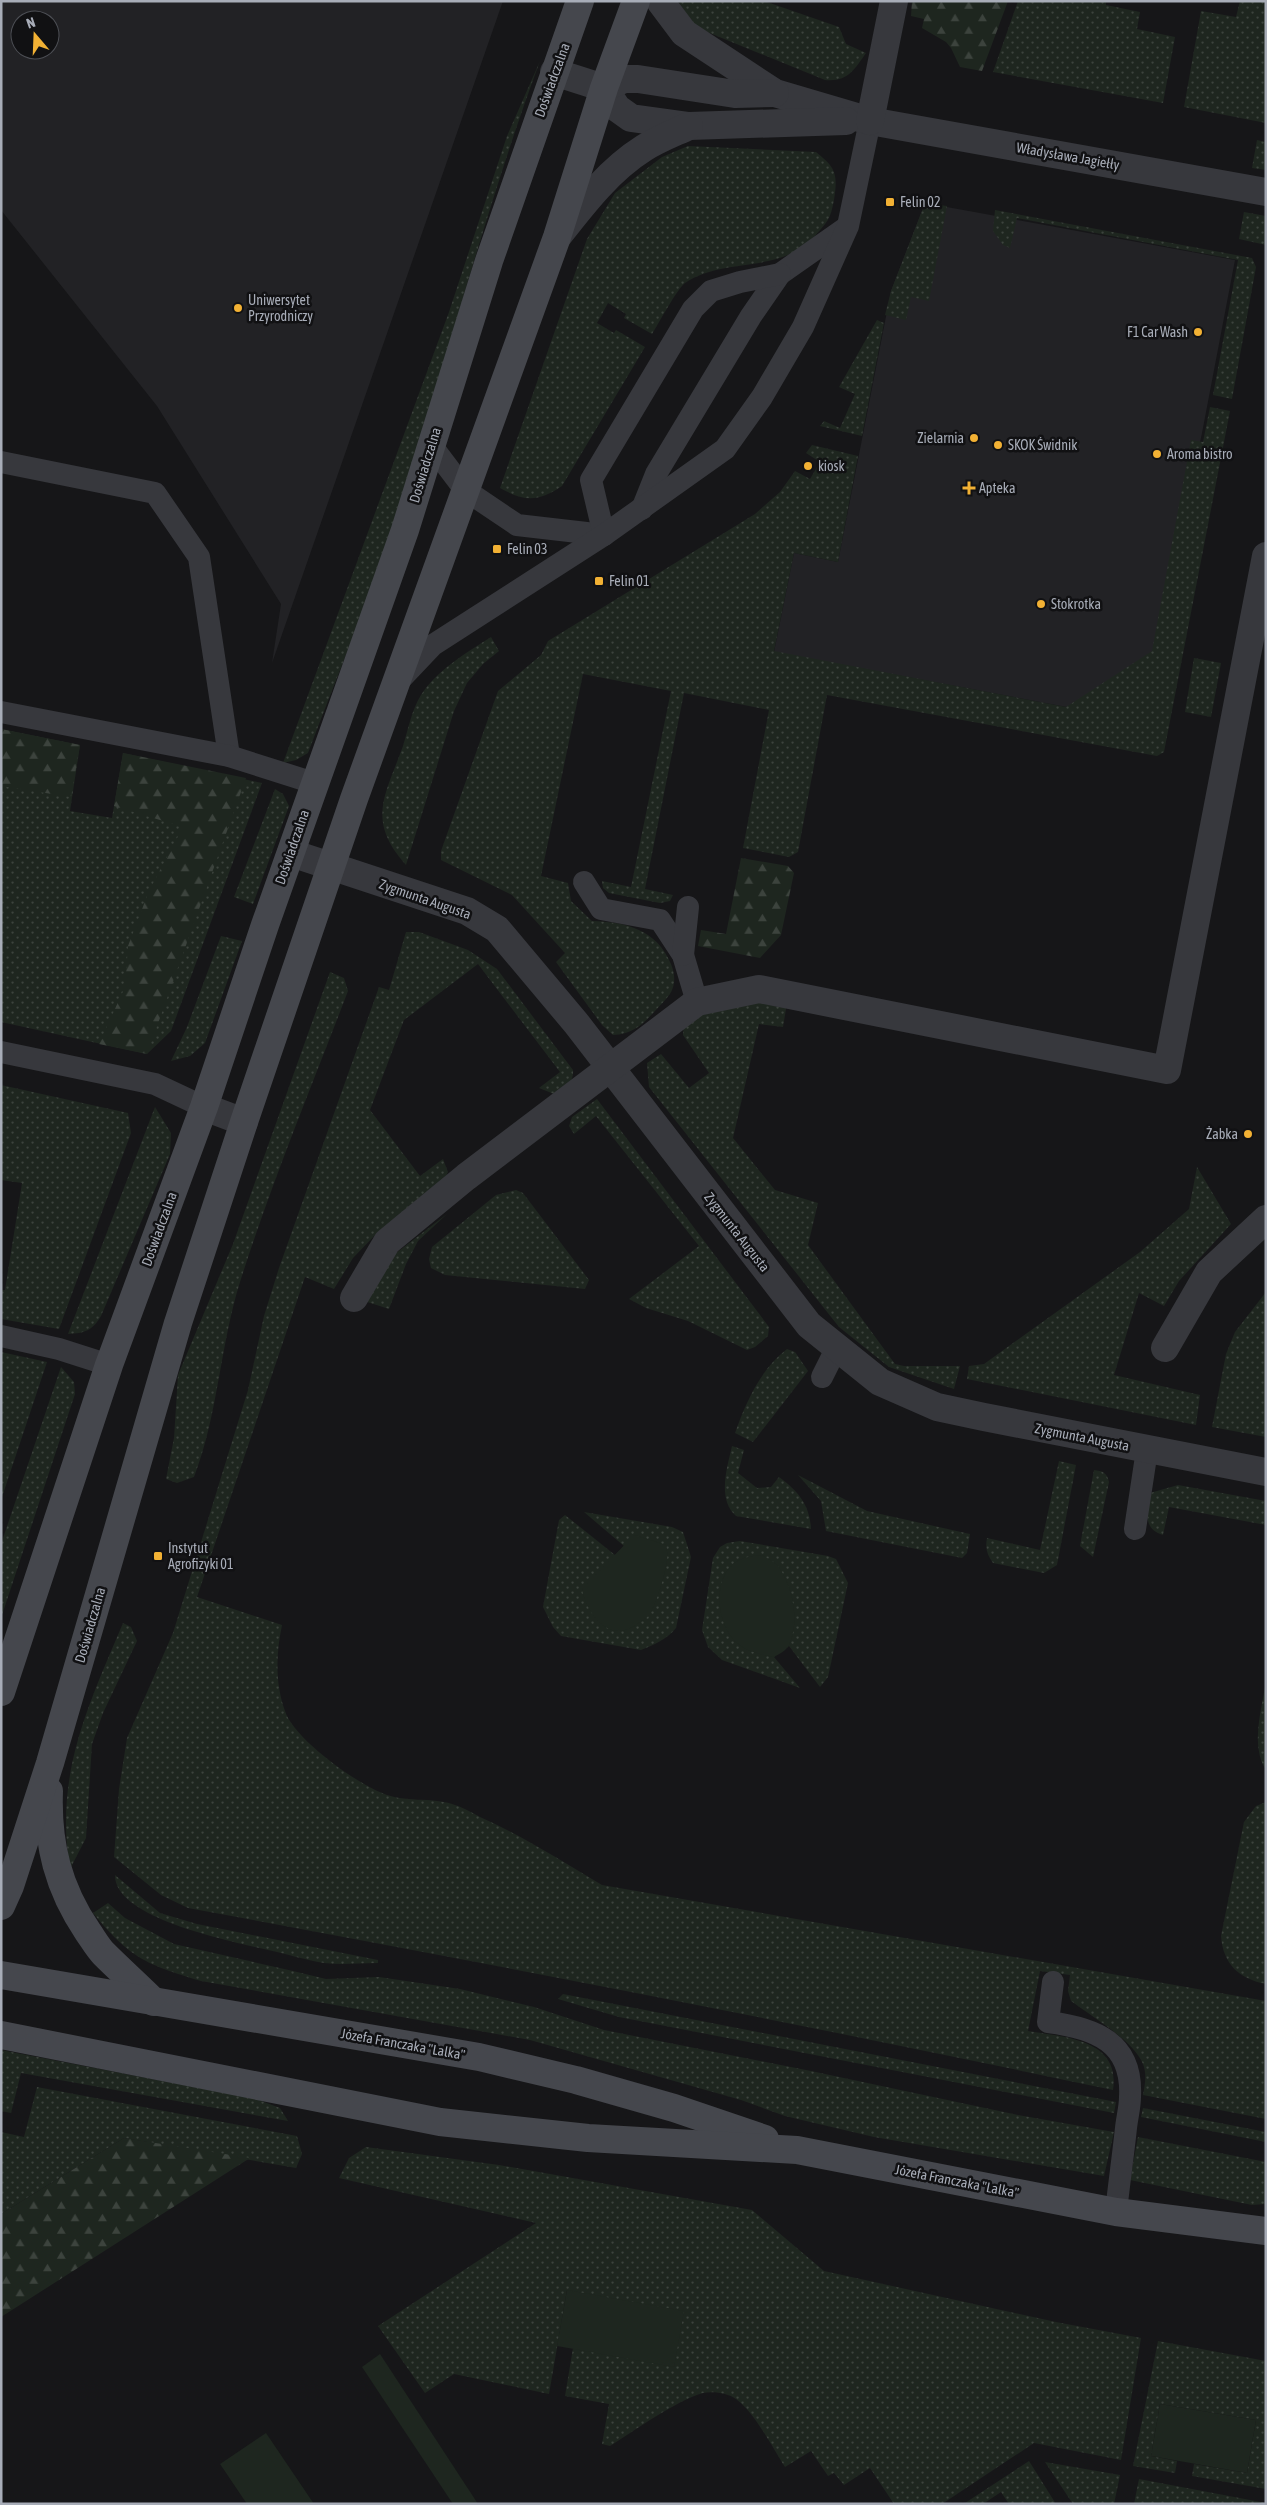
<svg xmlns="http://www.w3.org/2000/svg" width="1267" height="2505" viewBox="0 0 1267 2505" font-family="'Asap Condensed',sans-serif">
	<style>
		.built { fill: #222225; fill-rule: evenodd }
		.grass { fill: url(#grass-dots) }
		.forest { fill: url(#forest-firs) }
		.green { fill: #1e261f }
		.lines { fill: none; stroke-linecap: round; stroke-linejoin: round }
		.lane { stroke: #37383d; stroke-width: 22 }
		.street { stroke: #37383d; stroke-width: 28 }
		.secondary { stroke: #45474d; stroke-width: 28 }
		.poi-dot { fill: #f2b134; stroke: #111113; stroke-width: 2 }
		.labels { text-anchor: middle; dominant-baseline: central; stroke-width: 5; stroke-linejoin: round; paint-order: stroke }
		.street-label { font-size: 14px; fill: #a8adb8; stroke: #111113 }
		.poi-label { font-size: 14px; fill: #a8adb8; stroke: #111113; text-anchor: start }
	</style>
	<defs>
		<pattern id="grass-dots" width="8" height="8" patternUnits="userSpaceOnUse" patternTransform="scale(1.25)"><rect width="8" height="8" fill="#1e261f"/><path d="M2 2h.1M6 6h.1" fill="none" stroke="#3c433d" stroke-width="1.8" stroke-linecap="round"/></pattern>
		<pattern id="forest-firs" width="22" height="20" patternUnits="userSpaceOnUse" patternTransform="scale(1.25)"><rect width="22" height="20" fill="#1e261f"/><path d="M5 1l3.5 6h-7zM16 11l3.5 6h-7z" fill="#3c433d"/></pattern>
	</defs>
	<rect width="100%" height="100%" fill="#161618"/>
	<g class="built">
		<path d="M1 1H503L272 663 281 604 157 406 1 210ZM20 20H50V50H20Z"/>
		<polygon points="925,203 1235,260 1202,433 1141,721 774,652 794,553 838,562 891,291"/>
	</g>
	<g class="grass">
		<path d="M678 1H764L839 27 846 44 866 53C854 70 848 82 825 80L695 27Z"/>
		<polygon points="1018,1 1106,1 1106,5 1140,12 1137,29 1175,37 1163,103 993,72"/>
		<polygon points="1240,1 1266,1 1266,123 1184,107 1201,11 1236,17"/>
		<path d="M540 61C484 212 445 369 394 522 369 600 337 676 308 753L296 760 283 763 449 312 507 136Z"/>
		<polygon points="1257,140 1266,142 1266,170 1252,168"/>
		<path d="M688 146 816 152C836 168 838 174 834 200 830 220 828 221 815 236 780 275 725 256 685 283 677 289 659 323 652 334L624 318 626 314 608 303 597 323 614 333 616 330 645 347 562 486C538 502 525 502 500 488L587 239 615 193 662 157Z"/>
		<polygon points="925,203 947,206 929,301 911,297 906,320 885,315 891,291"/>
		<polygon points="995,210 1252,258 1256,267 1232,399 1213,395 1238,260 1017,218 1010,248 1003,245 993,231"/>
		<polygon points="1244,212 1266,216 1266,245 1239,239"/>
		<polygon points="877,320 884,323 862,436 820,426 824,421 840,428 855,394 839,387"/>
		<path d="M1210 407 1230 411 1164 752 1157 756 827 695 798 852 789 857 743 848 769 710 684 693 645 889 673 895 670 901 660 903 609 893 603 888 602 881 631 887 671 691 583 674 541 876 568 883 571 901 592 921C627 922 657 930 671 964 675 974 676 984 670 994 666 1000 660 1005 655 1011 642 1025 633 1034 613 1035L602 1025 556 962 565 953 512 895 441 860V851L498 691 541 655 548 641 755 514 780 492 795 471 810 479 820 462 806 453 812 445 858 456 838 562 794 553 774 651 1066 707 1152 651 1191 440 1203 442Z"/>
		<path d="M491 637 499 651 483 664 467 683 454 711 406 865C366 820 385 796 403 746 408 730 412 709 421 695 437 670 466 653 491 637Z"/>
		<polygon points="1194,658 1221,663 1211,717 1185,712"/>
		<polygon points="1,729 80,745 70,811 112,818 123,753 262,783 171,1031 147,1054 1,1022"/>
		<polygon points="275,789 283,794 289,806 253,904 234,897"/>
		<path d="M406 932H419L468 950 497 969 573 1070C574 1084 564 1087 554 1094L539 1088 560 1072 478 964 404 1020 370 1110 420 1176 443 1159 448 1172 445 1178 378 1232 353 1258 334 1289 305 1277 197 1597 282 1625C276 1654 275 1683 285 1711 293 1738 356 1783 382 1793 405 1803 430 1797 452 1804 462 1807 471 1812 480 1817 523 1836 562 1861 602 1885L1266 2001V2119L1143 2095C1145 2085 1147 2074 1143 2064 1134 2041 1091 2016 1071 2001L1068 1991 1070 1975 1040 1971 1028 2031C1064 2037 1121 2039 1113 2090 806 2025 497 1965 188 1908L161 1895 114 1857 119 1789 127 1738 173 1633 248 1390 264 1316 279 1268 379 987 389 990Z"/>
		<polygon points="221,936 242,941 205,1043 190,1056 171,1061 187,1027"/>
		<path d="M330 972 344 978 348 991C311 1088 271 1184 240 1282 220 1346 218 1415 194 1477L177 1483 166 1479 174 1438 178 1375 233 1244Z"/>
		<polygon points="763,998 787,1003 783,1027 759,1024 733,1138 775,1190 818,1203 808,1245 895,1364 904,1366 960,1366 954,1389 889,1367 839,1327 649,1087 647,1063 661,1054 689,1088 709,1073 683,1035 684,1020"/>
		<polygon points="1,1085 128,1113 131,1133 59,1329 1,1319 1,1290 5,1290 22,1183 1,1180"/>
		<polygon points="597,1099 769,1327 768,1336 755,1347 747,1350 688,1321 646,1308 629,1299 699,1246 596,1116 574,1134 569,1126 572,1117"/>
		<path d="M155 1107 171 1133 170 1154 101 1316C92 1331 85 1333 68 1334Z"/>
		<polygon points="1197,1167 1231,1224 1179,1281 1164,1306 1139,1293 1114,1375 1200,1395 1196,1425 967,1379 969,1366 984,1364 1140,1252 1189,1209"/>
		<polygon points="516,1190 523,1193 589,1280 585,1289 445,1275 431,1268 429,1259 432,1247 496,1195"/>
		<polygon points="447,1214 418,1241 406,1264 389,1309 361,1300 396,1253"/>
		<polygon points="1266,1292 1266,1437 1212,1427 1226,1354 1235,1332"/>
		<path d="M787 1349 795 1352 808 1371 753 1442 735 1433C746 1402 760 1370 787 1349Z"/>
		<polygon points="1,1352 47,1362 1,1500"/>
		<polygon points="61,1367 74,1382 75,1394 1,1618 1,1544"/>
		<path d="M732 1446 744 1450 738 1473 757 1488 771 1487 779 1477C798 1491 810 1505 811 1529L736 1516C717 1499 727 1468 732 1446Z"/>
		<path d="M1059 1461 1076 1465 1057 1565 1044 1573 993 1563C987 1555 985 1548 987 1538L1040 1550Z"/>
		<path d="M1094 1470C1103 1471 1107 1473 1109 1482L1093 1557 1080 1546Z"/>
		<polygon points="798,1475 867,1511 970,1534 967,1553 962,1558 826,1531 821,1501"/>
		<path d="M1178 1485 1266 1501V1525L1169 1507 1163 1535C1142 1529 1147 1510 1150 1493Z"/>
		<path d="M584 1512 672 1527 683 1532 691 1557 676 1628C667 1639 654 1645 641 1650L561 1636 553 1627 543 1607 559 1520 565 1515 615 1555 624 1546Z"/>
		<polygon points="740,1541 828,1556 836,1559 848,1583 828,1677 820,1687 789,1646 774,1657 800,1688 722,1660 708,1647 702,1630 713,1558 720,1547 727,1543"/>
		<path d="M123 1623 131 1627 137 1641 103 1713 92 1744 86 1838 70 1869C54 1776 88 1706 123 1623Z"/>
		<path d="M1266 1681V1770C1250 1745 1262 1709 1266 1681Z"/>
		<path d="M1266 1802V1984C1239 1979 1223 1964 1221 1936L1244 1822 1256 1806Z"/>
		<path d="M115 1875 160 1913 197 1924 378 1960V1963C360 1963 341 1965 324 1963 305 1960 287 1954 268 1950 235 1942 114 1919 115 1875Z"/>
		<path d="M108 1903 125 1918 174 1944 293 1971 326 1979 379 1977 460 1989 534 2007 604 2030 811 2071 1018 2115 1114 2132 1104 2176 874 2137 785 2116 741 2100 530 2040 201 1981C145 1964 130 1958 93 1913Z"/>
		<polygon points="563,1994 1116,2102 1114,2113 619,2017 558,1999"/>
		<polygon points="1,2050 256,2099 280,2108 288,2121 21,2073 11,2113 1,2111"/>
		<polygon points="37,2087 297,2136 302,2154 296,2168 124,2138 1,2214 1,2132 24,2137"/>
		<polygon points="1143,2108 1266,2132 1266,2142 1141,2117"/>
		<polygon points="1138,2137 1266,2162 1266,2204 1252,2205 1130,2180"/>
		<path d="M366 2147 499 2165 752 2210 824 2271 1056 2322 1141 2338 1121 2460 1034 2443 942 2504H894L870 2468 844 2485 834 2473 828 2476 811 2451 785 2467C772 2447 755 2413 736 2399 728 2393 713 2391 703 2393 679 2399 632 2432 610 2446L602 2444 609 2404 565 2396 573 2348 567 2290 549 2394 454 2374 425 2393 378 2326 536 2223 339 2178 349 2158Z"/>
		<polygon points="1158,2341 1266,2361 1266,2489 1192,2476 1194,2464 1247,2473 1256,2420 1160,2404 1151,2456 1177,2461 1175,2473 1133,2466"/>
		<polygon points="1029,2461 1056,2504 1009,2504 1001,2492 983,2504 965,2503"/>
		<polygon points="1045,2462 1120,2475 1114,2504 1073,2504"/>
		<polygon points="1139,2479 1266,2503 1266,2504 1134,2504"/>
	</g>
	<g class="forest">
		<polygon points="912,1 1008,1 982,71 960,67 951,48 946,42 922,28 924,19 911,16"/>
		<polygon points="1,729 80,745 71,797 1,786"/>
		<polygon points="123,753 246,778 147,1054 99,1044 125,987 128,946 149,891 183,827 114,806"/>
		<polygon points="741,858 788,866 794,873 781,935 760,958 698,946 701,930 726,934"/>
		<polygon points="124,2138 250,2158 1,2317 1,2214"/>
	</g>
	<g class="green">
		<path d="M634 1535 666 1545C669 1557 666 1567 663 1579 659 1591 656 1604 649 1615 646 1619 641 1621 637 1624 609 1645 587 1614 582 1589Z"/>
		<path d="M762 1555C768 1559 774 1561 778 1566 793 1586 800 1622 789 1645 786 1651 779 1654 774 1657 759 1654 743 1651 733 1639 717 1620 713 1582 733 1564 742 1557 752 1556 762 1555Z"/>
		<polygon points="567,2290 684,2311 674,2367 557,2346"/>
		<polygon points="380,2354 478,2504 453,2504 362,2367"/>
		<polygon points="1160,2404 1256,2420 1247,2473 1151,2456"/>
		<polygon points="266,2433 314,2504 247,2504 220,2464"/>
	</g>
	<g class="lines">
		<g class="lane">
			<polyline points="431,445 465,490 517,525 604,535"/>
			<polyline points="1,462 155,493 199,557 229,756"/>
			<polyline points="642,509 656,474 751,316 780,274 847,227"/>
			<polyline points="604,535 591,480 693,309 711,291 740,282 780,274"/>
			<polyline points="397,683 433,645 604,535 725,449 762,397 803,327 848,226 870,121"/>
			<polyline points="1,712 229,756 314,783"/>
			<polyline points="584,882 601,909 660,920 683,955 697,1002"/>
			<polyline points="683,955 688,907"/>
			<polyline points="1,1052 155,1084 204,1107"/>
			<polyline points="1,1336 59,1349 109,1365"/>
			<polyline points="822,1377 836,1349"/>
			<polyline points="1135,1529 1147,1450"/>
			<path d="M1053 1982 1048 2022C1095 2028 1133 2042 1130 2097 1130 2107 1127 2118 1126 2128 1123 2156 1119 2184 1116 2212"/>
		</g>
		<g class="street">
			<polyline points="660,1 684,33 775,93 870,121 1266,192"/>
			<polyline points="554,72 604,88 617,108 631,118 689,126 846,121"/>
			<polyline points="604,88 624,79 638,79 735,94 775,93"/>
			<polyline points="870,121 894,1"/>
			<path d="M558 236C583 204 609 170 644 148 658 139 674 133 689 126"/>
			<polyline points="291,853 467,911 497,929 576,1023 809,1325 880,1382 937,1407 984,1417 1266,1472"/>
			<polyline points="204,1107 244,1122"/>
			<polyline points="354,1298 387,1242 466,1177 697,1002 759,989 1167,1070 1266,556"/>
			<polyline points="1165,1348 1209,1272 1266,1219"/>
		</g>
		<g class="secondary">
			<polyline points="1,1692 109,1365 204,1107 265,925 405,530 489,261 580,1"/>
			<path d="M49 1791C47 1844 58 1888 88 1932 93 1939 98 1948 104 1954 120 1970 138 1986 154 2002"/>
			<polyline points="1,1906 10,1886 50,1763 178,1323 244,1122 354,799 557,237 604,88 636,1"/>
			<polyline points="1,1975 479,2057 576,2080 674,2108 765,2139"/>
			<polyline points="1,2035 440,2122 588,2138 797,2150 1116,2212 1266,2231"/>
		</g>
	</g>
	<g class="poi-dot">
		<rect x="885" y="197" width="10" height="10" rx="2.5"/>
		<circle cx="238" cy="308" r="5"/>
		<circle cx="1198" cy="332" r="5"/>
		<circle cx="974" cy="438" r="5"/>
		<circle cx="998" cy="445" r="5"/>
		<circle cx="1157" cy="454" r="5"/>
		<circle cx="808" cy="466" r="5"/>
		<path d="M966.5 480.5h5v5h5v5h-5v5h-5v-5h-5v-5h5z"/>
		<rect x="492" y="544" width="10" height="10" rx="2.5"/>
		<rect x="594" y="576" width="10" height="10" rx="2.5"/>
		<circle cx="1041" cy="604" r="5"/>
		<circle cx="1248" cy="1134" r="5"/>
		<rect x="153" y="1551" width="10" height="10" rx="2.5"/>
	</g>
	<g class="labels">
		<g class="street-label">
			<text transform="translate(552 80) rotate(-70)">Doświadczalna</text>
			<text transform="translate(1068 156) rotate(10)">Władysława Jagiełły</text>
			<text transform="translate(425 465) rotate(-73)">Doświadczalna</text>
			<text transform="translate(292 847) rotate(-71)">Doświadczalna</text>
			<text transform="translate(425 899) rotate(19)">Zygmunta Augusta</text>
			<text transform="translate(159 1229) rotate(-70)">Doświadczalna</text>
			<text transform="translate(737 1232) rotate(52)">Zygmunta Augusta</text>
			<text transform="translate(1082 1437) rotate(11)">Zygmunta Augusta</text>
			<text transform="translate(90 1625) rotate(-74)">Doświadczalna</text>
			<text transform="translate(403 2044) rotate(10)">Józefa Franczaka "Lalka"</text>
			<text transform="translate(957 2181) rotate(11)">Józefa Franczaka "Lalka"</text>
		</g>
		<g class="poi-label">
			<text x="900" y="202">Felin 02</text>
			<text x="248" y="300">Uniwersytet<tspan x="248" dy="16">Przyrodniczy</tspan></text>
			<text x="1188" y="332" text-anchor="end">F1 Car Wash</text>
			<text x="964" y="438" text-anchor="end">Zielarnia</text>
			<text x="1008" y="445">SKOK Świdnik</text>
			<text x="1167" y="454">Aroma bistro</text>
			<text x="818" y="466">kiosk</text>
			<text x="979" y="488">Apteka</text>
			<text x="507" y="549">Felin 03</text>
			<text x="609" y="581">Felin 01</text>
			<text x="1051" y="604">Stokrotka</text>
			<text x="1238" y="1134" text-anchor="end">Żabka</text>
			<text x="168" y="1548">Instytut<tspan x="168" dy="16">Agrofizyki 01</tspan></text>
		</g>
	</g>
	<rect width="1267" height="2505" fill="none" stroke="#a8adb8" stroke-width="5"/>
	<g transform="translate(35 35) rotate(341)"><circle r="24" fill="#111113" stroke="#4d4f55"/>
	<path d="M0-4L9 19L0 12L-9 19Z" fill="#f2b134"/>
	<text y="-8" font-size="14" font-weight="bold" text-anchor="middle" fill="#a8adb8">N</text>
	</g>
</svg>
